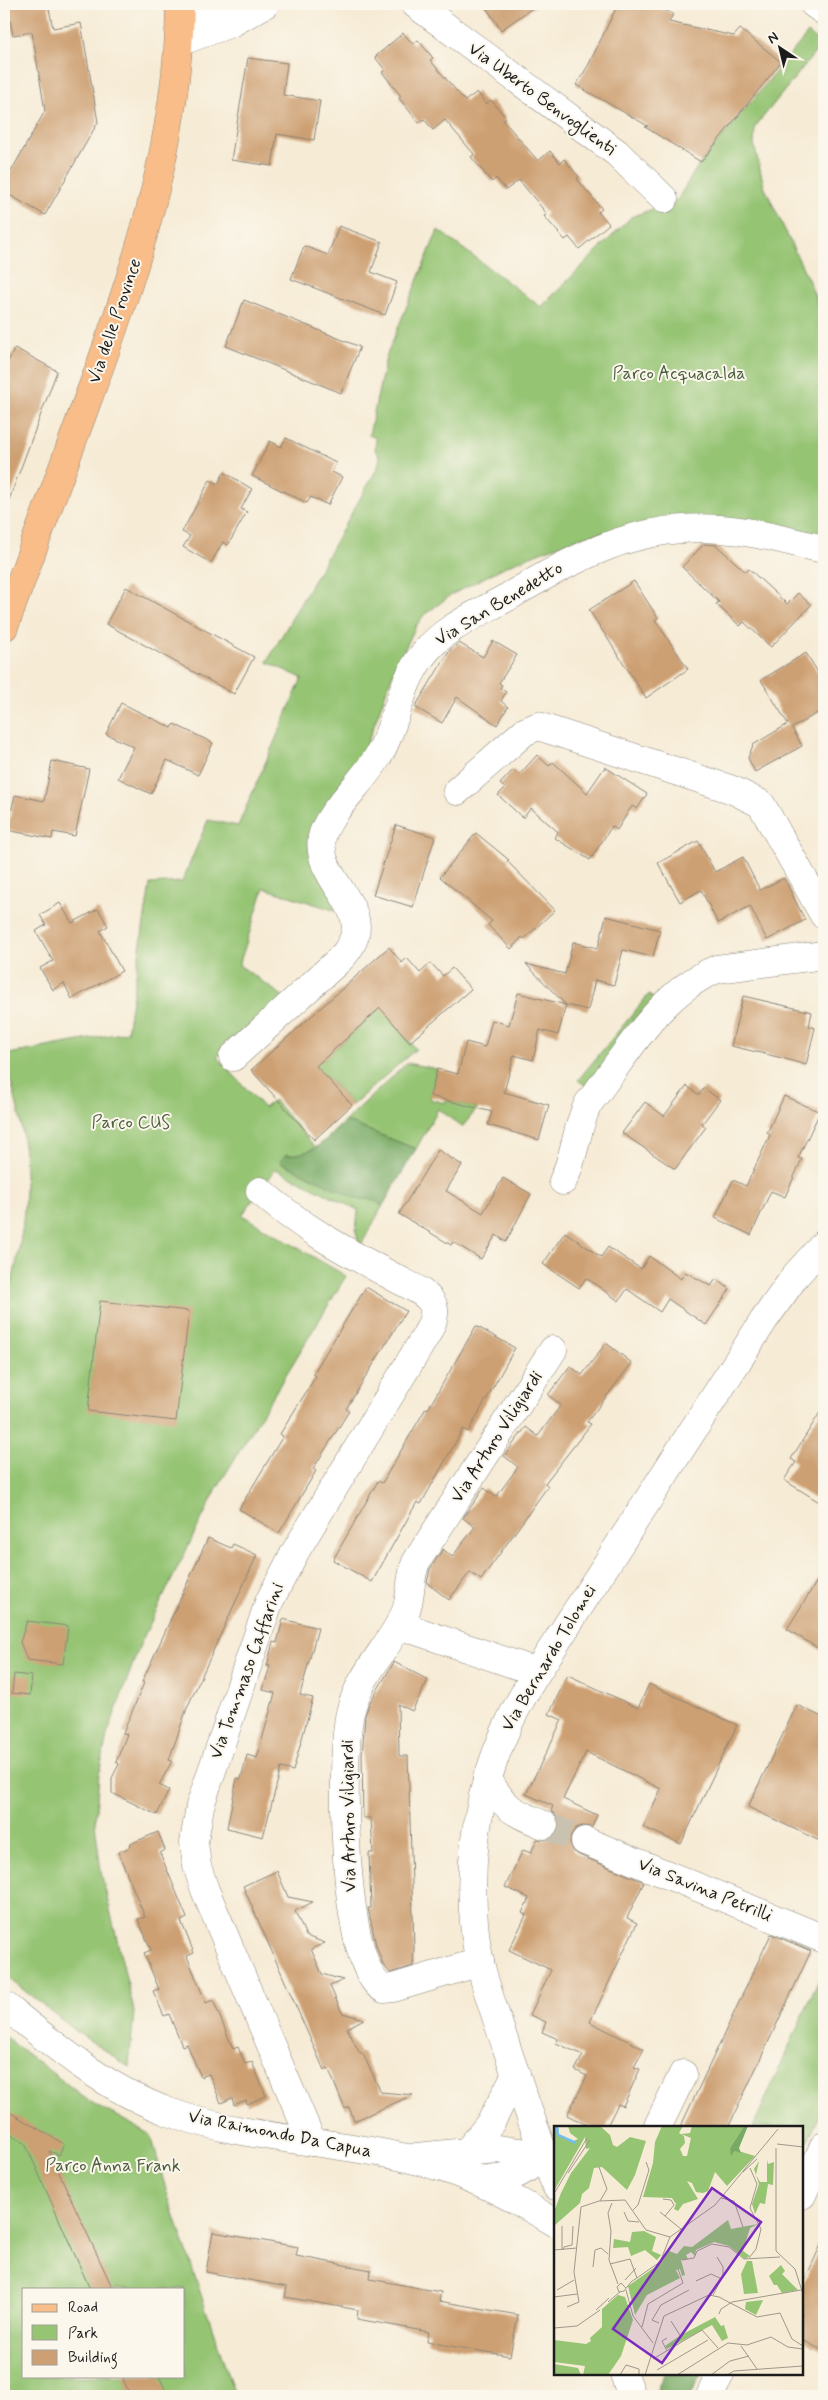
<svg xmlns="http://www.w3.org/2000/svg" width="828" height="2400" viewBox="0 0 828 2400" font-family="Mynerve,sans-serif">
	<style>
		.green { fill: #95c473; stroke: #587048; fill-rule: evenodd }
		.forest { fill: #78aa65; stroke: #4a6340 }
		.building { fill: #cda073 }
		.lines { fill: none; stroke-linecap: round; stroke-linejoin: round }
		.minor-tunnel { stroke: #cac2b0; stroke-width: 28; stroke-dasharray: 28 14; stroke-linecap: butt }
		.minor-casing { stroke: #898478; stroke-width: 29 }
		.major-casing { stroke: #898478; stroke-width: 29 }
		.minor { stroke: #fff; stroke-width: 28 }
		.major { stroke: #f8bd89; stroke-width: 28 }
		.labels { text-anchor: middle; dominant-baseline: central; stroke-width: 4; stroke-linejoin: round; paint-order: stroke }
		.street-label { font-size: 18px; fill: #1c1c1c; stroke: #fbf7ec }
		.park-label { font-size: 18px; fill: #4c5f3f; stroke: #fbf7ec }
		.inset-river { fill: none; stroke: #75bded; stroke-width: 2.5 }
		.inset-road { fill: none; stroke: #9f988b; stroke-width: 1 }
		.view { fill: #7b2cbf; fill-opacity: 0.15; stroke: #7b2cbf; stroke-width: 2.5 }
		.inset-edge { fill: none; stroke: #1c1c1c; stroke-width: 2.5 }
	</style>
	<rect width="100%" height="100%" fill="#fbf7ec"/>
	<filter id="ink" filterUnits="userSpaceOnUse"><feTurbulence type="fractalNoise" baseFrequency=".02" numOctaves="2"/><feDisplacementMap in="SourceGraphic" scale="10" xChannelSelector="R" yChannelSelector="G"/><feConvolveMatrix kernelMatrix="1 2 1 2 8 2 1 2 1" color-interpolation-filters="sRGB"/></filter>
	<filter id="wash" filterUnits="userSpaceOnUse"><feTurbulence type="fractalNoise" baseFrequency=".0096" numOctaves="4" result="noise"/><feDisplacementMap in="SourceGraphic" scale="20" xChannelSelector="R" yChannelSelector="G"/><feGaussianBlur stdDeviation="1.12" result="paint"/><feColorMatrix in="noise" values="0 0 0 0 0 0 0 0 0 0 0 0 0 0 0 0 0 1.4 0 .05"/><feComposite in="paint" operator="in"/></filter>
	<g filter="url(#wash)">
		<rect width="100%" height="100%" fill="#f6ebd5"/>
		<g class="green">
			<path d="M808 33 822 44 755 127 754 144 764 186 808 279 824 319V539L633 526 582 537 538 553 506 566 451 595 424 615 416 626 393 673 367 744 358 761 311 829 308 839 309 849 343 913 264 888 239 965 284 997 217 1057 264 1108 274 1100 316 1148 304 1154 285 1155 281 1162 378 1201 382 1207 360 1247 356 1232 358 1210 276 1169 242 1215 346 1276 217 1488 141 1642 107 1735 99 1775 95 1823 101 1872 134 2011 129 2067 80 2034 4 1975V1309C21 1257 28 1204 24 1149 22 1118 12 1086 4 1055L127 1032 150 884 182 882 208 820 238 826 302 678 267 662 378 467 380 457 375 450 376 438 369 435 386 357 438 230 541 307 631 217 677 200 698 166Z"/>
			<polygon points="402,989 414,1006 394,1025 416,1049 352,1105 327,1077 312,1090 316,1060 319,1063"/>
			<polygon points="649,994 656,1000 586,1086 578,1080"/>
			<polygon points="407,1063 437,1069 430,1099 445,1103 446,1100 478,1108 462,1127 438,1109 416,1149 345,1121"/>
			<polygon points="824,1968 824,2104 807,2143 802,2140 802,2128 753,2127"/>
			<path d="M4 2036 89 2101 151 2135 166 2190 235 2396H4ZM24 2289H184V2376H24Z"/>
		</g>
		<g class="forest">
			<path d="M345 1121 416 1149 382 1207C376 1199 370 1198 360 1200L280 1162 285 1155C317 1154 323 1141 345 1121Z"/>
			<polygon points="664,2374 701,2374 690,2396 657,2396 656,2392"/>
		</g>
		<g id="blocks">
			<g class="building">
				<polygon points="7,4 48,4 53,28 81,23 98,122 45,215 4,192 4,184 45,111 32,32 13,35"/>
				<polygon points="484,4 538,4 501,30"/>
				<polygon points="618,4 650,4 673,14 669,22 734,36 740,29 781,62 701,162 645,127 648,126 576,85 588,66"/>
				<polygon points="403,33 413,44 418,40 433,58 430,60 465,101 477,92 486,104 491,100 506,118 503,120 538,161 550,151 560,163 564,159 579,177 577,179 602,209 598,212 609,224 579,249 569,237 565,240 544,216 547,214 519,180 506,190 496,178 492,182 471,157 474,154 445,120 433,130 424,119 419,123 399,98 401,96 382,72 385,70 375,57"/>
				<polygon points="248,58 287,63 283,95 320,101 314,140 277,134 272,166 231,160"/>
				<polygon points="339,226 382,242 371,272 397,282 385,315 291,279 304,246 328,255"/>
				<polygon points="244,300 360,347 341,393 226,346"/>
				<polygon points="15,348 57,371 6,508 4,508 4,369"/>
				<polygon points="286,438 336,463 332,472 342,477 328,505 311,497 307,503 252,476 270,441 281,447"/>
				<polygon points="224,472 252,489 241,509 247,512 228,545 223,542 211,563 183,547 190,536 182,532 210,480 218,484"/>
				<polygon points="704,544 716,545 746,572 749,569 787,604 798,593 811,605 771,647 744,622 740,626 716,604 719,602 682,567"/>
				<polygon points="634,581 658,618 655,620 688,669 646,698 589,610"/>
				<polygon points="126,587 254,657 234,694 106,624"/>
				<polygon points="493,641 517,655 499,683 502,685 500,688 506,692 501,701 508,707 497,725 457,697 442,723 415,707 450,650 459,643 483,657"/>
				<polygon points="806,653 824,682 824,709 792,728 802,746 755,772 748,758 753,745 788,724 761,680"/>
				<polygon points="121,703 172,728 174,724 213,743 198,775 167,760 151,794 118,778 134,747 106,734"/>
				<polygon points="537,755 549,766 553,762 587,793 605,767 647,794 637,809 632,806 617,830 612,826 590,860 555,838 558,832 531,808 523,818 498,795 505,788 500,784 513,770 519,775"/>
				<polygon points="52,761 89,769 75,836 53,832 52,839 7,830 15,795 44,801"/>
				<polygon points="396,825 435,837 413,907 373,895"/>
				<polygon points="476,833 509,860 507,861 555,910 524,939 522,937 511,949 488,925 492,921 440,877"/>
				<polygon points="698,841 715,872 743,857 760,890 784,878 805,920 767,940 750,906 718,923 701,890 680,902 658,863"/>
				<polygon points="60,903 72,923 98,909 108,926 100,931 122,971 72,999 64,983 53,990 40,968 53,961 36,931 46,925 40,915"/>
				<polygon points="606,916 660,930 653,957 623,950 614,985 595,980 588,1010 566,1005 526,964 565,974 573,942 598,948"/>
				<polygon points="389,947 402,963 407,958 420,973 431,963 443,976 452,968 471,989 410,1042 380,1008 316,1066 352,1105 314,1140 251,1070"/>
				<polygon points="518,993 566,1005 558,1035 540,1030 533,1060 514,1055 504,1092 549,1105 539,1140 488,1125 492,1112 430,1096 437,1069 458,1074 466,1042 485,1047 492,1020 509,1025"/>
				<polygon points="743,996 812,1012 809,1026 815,1028 806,1065 778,1057 731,1046"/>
				<polygon points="687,1086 699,1095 704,1088 720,1100 702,1124 706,1127 675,1169 622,1133 645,1102 664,1116"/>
				<polygon points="784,1096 820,1112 798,1158 802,1159 785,1197 771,1191 751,1235 715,1218 733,1180 746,1186 770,1135 767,1133"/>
				<polygon points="438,1150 462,1165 446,1191 483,1213 503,1178 531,1194 506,1242 496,1235 481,1259 453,1242 451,1245 399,1214"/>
				<polygon points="565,1232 601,1257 608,1247 641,1269 649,1256 681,1279 685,1272 711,1286 716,1279 730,1289 706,1325 668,1299 660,1312 627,1289 619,1301 586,1278 579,1288 543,1264"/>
				<polygon points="366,1287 406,1311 346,1409 349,1411 313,1469 316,1471 279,1533 239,1509 283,1436 280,1434 316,1376 313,1374"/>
				<polygon points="100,1301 189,1311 176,1421 88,1411"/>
				<polygon points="476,1326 515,1348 468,1432 463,1429 421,1504 417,1502 372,1582 333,1560 378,1481 382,1483 426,1408 428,1409"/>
				<polygon points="606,1343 632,1363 587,1422 591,1424 545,1483 548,1486 481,1580 470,1572 449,1600 427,1583 430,1569 443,1549 452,1557 475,1527 463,1518 484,1488 496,1497 518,1467 504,1456 526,1427 538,1436 561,1405 548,1395 570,1366 582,1375"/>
				<polygon points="824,1406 824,1505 784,1480 796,1462 791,1459"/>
				<polygon points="208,1538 231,1548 233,1544 257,1555 187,1708 169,1760 172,1761 159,1785 169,1790 157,1815 112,1793 112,1778 119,1764 116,1762 127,1734 123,1733 144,1683 142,1682"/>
				<polygon points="824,1570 824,1652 787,1629"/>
				<polygon points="283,1619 318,1628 300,1695 313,1698 293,1771 281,1768 263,1837 227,1828 237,1778 241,1779 247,1755 257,1758 275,1693 263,1690 270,1666 267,1666 273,1642 277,1643"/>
				<polygon points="27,1621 68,1626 63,1664 27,1660 20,1642"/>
				<polygon points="394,1662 428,1680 412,1711 398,1704 399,1756 408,1756 414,1949 413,1966 390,1973 383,1965 376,1945 368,1908 371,1908 369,1853 373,1853 371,1818 363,1818 362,1755 365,1716 369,1704"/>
				<polygon points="14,1674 32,1676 30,1695 12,1693"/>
				<polygon points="568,1675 638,1708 649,1684 737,1725 681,1844 643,1827 661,1789 586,1752 563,1799 597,1815 592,1827 582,1826 576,1828 571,1835 570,1843 573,1851 579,1855 644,1882 627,1918 637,1923 590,2022 644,2049 634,2067 640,2069 623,2106 618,2104 606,2128 593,2128 567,2115 587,2076 575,2070 583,2055 556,2043 558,2039 542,2032 546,2022 530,2015 551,1970 509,1950 526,1915 522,1913 529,1898 505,1887 523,1850 531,1853 537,1839 547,1840 554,1837 559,1830 559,1822 557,1816 551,1811 553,1806 526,1794 562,1720 549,1714"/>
				<polygon points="797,1705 824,1718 824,1843 748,1807"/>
				<polygon points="158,1832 165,1850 160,1853 187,1918 181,1921 194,1953 187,1956 206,2003 213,2000 233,2049 238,2047 245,2064 252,2062 266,2096 247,2104 246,2100 234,2105 232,2098 221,2103 209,2074 201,2077 187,2044 182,2046 169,2014 164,2016 153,1991 159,1989 144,1953 151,1950 138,1919 145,1917 118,1852 131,1847 130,1844"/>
				<polygon points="277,1871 288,1897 313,1902 295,1911 306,1936 325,1943 311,1949 322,1974 343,1980 330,1986 342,2013 364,2019 347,2028 359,2052 363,2054 381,2092 413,2095 354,2121 349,2107 345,2109 328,2068 324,2070 243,1886"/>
				<polygon points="771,1934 811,1951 728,2128 680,2128"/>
				<polygon points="4,2109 64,2144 59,2155 49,2151 113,2289 90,2289 25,2143 4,2131"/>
				<polygon points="213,2232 298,2247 296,2256 371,2270 370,2279 441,2292 439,2301 518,2315 510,2356 427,2342 429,2332 357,2319 358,2310 285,2297 287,2287 206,2272"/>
				<polygon points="824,2238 824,2351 802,2340 802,2286"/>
				<polygon points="122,2376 159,2376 168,2396 130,2396"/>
			</g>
		</g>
	</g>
	<g filter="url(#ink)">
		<use href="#blocks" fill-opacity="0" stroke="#898478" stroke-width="1"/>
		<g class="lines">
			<polyline class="minor-tunnel" points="544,1825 585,1841"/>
			<g class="minor-casing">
				<g id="minor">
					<polyline points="415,4 617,153 664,199"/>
					<polyline points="814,4 824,11"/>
					<polyline points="180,10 254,7"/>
					<polyline points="179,42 231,23 265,4"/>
					<polyline points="457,791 524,732 538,726 733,790 761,804 824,915"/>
					<path d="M233 1057 338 961C389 912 314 886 322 837 327 813 366 779 380 753 397 722 400 684 422 656 442 629 477 614 506 598 575 558 635 523 720 529 755 531 790 542 824 549"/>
					<path d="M563 1181C575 1157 576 1128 588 1104 626 1056 658 993 717 969L824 955"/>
					<path d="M260 1191C301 1228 351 1254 399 1280 410 1286 428 1293 433 1305 437 1316 430 1328 425 1337L295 1552 269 1602 200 1806 194 1842 197 1866 205 1890 312 2142"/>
					<polyline points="399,1625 537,1672"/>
					<path d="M487 1778C504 1808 512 1812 544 1825"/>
					<polyline points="585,1841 824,1939"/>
					<path d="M480 1962 393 1988 384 1989C341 1971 340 1756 350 1713 359 1674 390 1647 405 1613 412 1597 409 1578 416 1562L553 1350"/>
					<path d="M4 2005C55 2046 106 2089 169 2112 245 2139 328 2140 407 2158 460 2169 509 2195 556 2223"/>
					<polyline points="657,2128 683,2074"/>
					<polyline points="467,2152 491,2122 516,2074"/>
					<polyline points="417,2157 496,2149 544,2155"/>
					<path d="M477 2179C508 2181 520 2176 544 2155"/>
					<path d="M556 2186C538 2140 522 2093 506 2046 494 2010 479 1971 475 1933 464 1837 486 1753 537 1672L764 1320 796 1275 824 1244"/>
					<polyline points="802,2195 824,2146"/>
					<polyline points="624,2374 632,2396"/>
					<polyline points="710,2396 720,2374"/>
				</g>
			</g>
			<g class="major-casing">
				<path id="major" d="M4 627C31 554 58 481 85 407 134 274 178 148 180 4"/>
			</g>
			<use href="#minor" class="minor"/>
			<use href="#major" class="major"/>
		</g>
	</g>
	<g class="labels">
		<g class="street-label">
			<text transform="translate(542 99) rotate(36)">Via Uberto Benvoglienti</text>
			<text transform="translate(115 321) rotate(-71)">Via delle Province</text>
			<text transform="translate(499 604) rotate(-31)">Via San Benedetto</text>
			<text transform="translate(497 1437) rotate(-57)">Via Arturo Viligiardi</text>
			<text transform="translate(549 1658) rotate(-59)">Via Bernardo Tolomei</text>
			<text transform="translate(247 1671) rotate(-70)">Via Tommaso Caffarini</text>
			<text transform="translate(349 1816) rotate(-91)">Via Arturo Viligiardi</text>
			<text transform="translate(705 1890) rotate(22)">Via Savina Petrilli</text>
			<text transform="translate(280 2134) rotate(11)">Via Raimondo Da Capua</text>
		</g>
		<g class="park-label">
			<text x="679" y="374">Parco Acquacalda</text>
			<text x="131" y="1123">Parco CUS</text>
			<text x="113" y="2166">Parco Anna Frank</text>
		</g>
	</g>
	<g transform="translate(554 2126)">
		<rect width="249" height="249" fill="#f6ebd5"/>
		<path d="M1 0H4L5 9 17 16 24 13 16 7 14 0H46L56 9 59 19 63 21 76 11 92 15 81 49 73 64 48 41 40 42 35 62 28 68 26 77 1 99 0 111V86L7 67 17 47 36 22 32 23 31 11 0 65ZM108 0H129L125 7 130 10 131 17 126 23 129 30H133L137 12 127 8 136 7 138 0H190L176 22 179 28 181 24 201 30 173 60 161 46 154 65 149 67 142 66 138 57 133 55 144 73 129 78 124 85 120 83 122 78 118 72 89 71 99 37 101 16ZM213 34 214 38 220 36 219 59 214 58 211 78 206 77 201 88 198 78 205 58 200 43 205 35 202 49 206 56H213ZM174 94 177 103 204 98 196 102 189 125 196 130 191 133 175 120 160 116 142 124 141 130 137 126 132 129 134 133 127 134 131 149 128 150 126 143 122 144 126 152 93 169 81 189 74 160 107 137 115 125 123 128 130 120 138 121ZM90 105 102 111 98 125 107 129 103 134 91 124 77 130 74 121 59 122 60 113 76 116 78 106ZM193 135H198L204 167 190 168 187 148ZM227 139 231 145 228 148 244 164 228 167 223 159H220L215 150ZM64 169 71 171 79 194 67 230 54 249H29L31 240 0 236V214L32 218 37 215 36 212 48 201V183ZM209 174 202 189 191 183 192 176ZM161 191 167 200 170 199 174 212 168 215 158 199 113 223 111 220 127 209ZM0 238 24 242 27 249H0Z" fill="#95c473"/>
		<path d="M190 0H194L185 22 187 27 181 25 177 30 176 22Z" fill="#78aa65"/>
		<path class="inset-river" d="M3 0 4 9 22 17"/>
		<path class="inset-road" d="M223 18 249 21M222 22V125L241 143 249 168M45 41 53 63 46 75M189 46 203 33M14 47 36 14M1 66 33 12M167 72 180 75 189 101M109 73 117 74 120 79 111 90M58 77 54 87 57 105 55 134 64 158M79 84 84 79 95 44 92 36M70 86 74 95 85 96M106 86 127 103M0 124 23 122M8 124V100M9 124 10 121 18 119 19 100M195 132 202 123 207 103 196 82 203 58 196 42M128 134 140 132 143 125 158 118 175 121 190 133 226 131M56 138 76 133 83 152M39 141 41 124 47 122 54 128M71 154 82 142M142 155 157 148 168 153M72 162 67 157 63 161 65 166 70 165 77 156 106 136 116 111 161 79 224 3M3 164 20 154M72 164 79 190 99 217M159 169 169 150V141L163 131M0 171 23 168M54 176 66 166M13 181 25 176 20 146 27 81 45 75 71 74 92 104 116 111M42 184 55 172M165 188 167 183 178 176 247 164M117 195 127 211M105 197 98 194 107 179 135 164M88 201 94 178 129 157 124 143M0 202 23 200 46 184M113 212 108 215 113 225M187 220 203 243M99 233 148 204 164 222M103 244 154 214M66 249 72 239 85 243V249M91 249 110 190 155 169 165 171 203 191 226 187 238 213 249 220M123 249 174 217 193 219 217 211 234 221 249 223M157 249 176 235 195 230M173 249 180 245 249 240"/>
		<path class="view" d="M158 62 207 96 108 237 59 203Z"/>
		<rect width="249" height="249" class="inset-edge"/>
	</g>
	<rect width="828" height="2400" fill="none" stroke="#fbf7ec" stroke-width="20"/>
	<rect x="22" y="2288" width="162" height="90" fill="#fbf7ec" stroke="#a29f99"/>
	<rect x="32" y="2304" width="25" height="8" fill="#f8bd89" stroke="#a29f99"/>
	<text x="68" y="2312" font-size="15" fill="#1c1c1c">Road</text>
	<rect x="32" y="2325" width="25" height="15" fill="#95c473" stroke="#a29f99"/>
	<text x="68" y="2338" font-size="15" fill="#1c1c1c">Park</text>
	<rect x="32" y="2350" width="25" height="15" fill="#cda073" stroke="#a29f99"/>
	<text x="68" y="2362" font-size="15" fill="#1c1c1c">Building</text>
	<g transform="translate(780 48) rotate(325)" stroke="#fbf7ec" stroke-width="4" paint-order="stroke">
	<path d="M0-4L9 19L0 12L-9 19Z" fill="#1c1c1c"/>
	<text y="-8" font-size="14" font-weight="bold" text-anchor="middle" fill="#1c1c1c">N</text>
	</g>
</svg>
